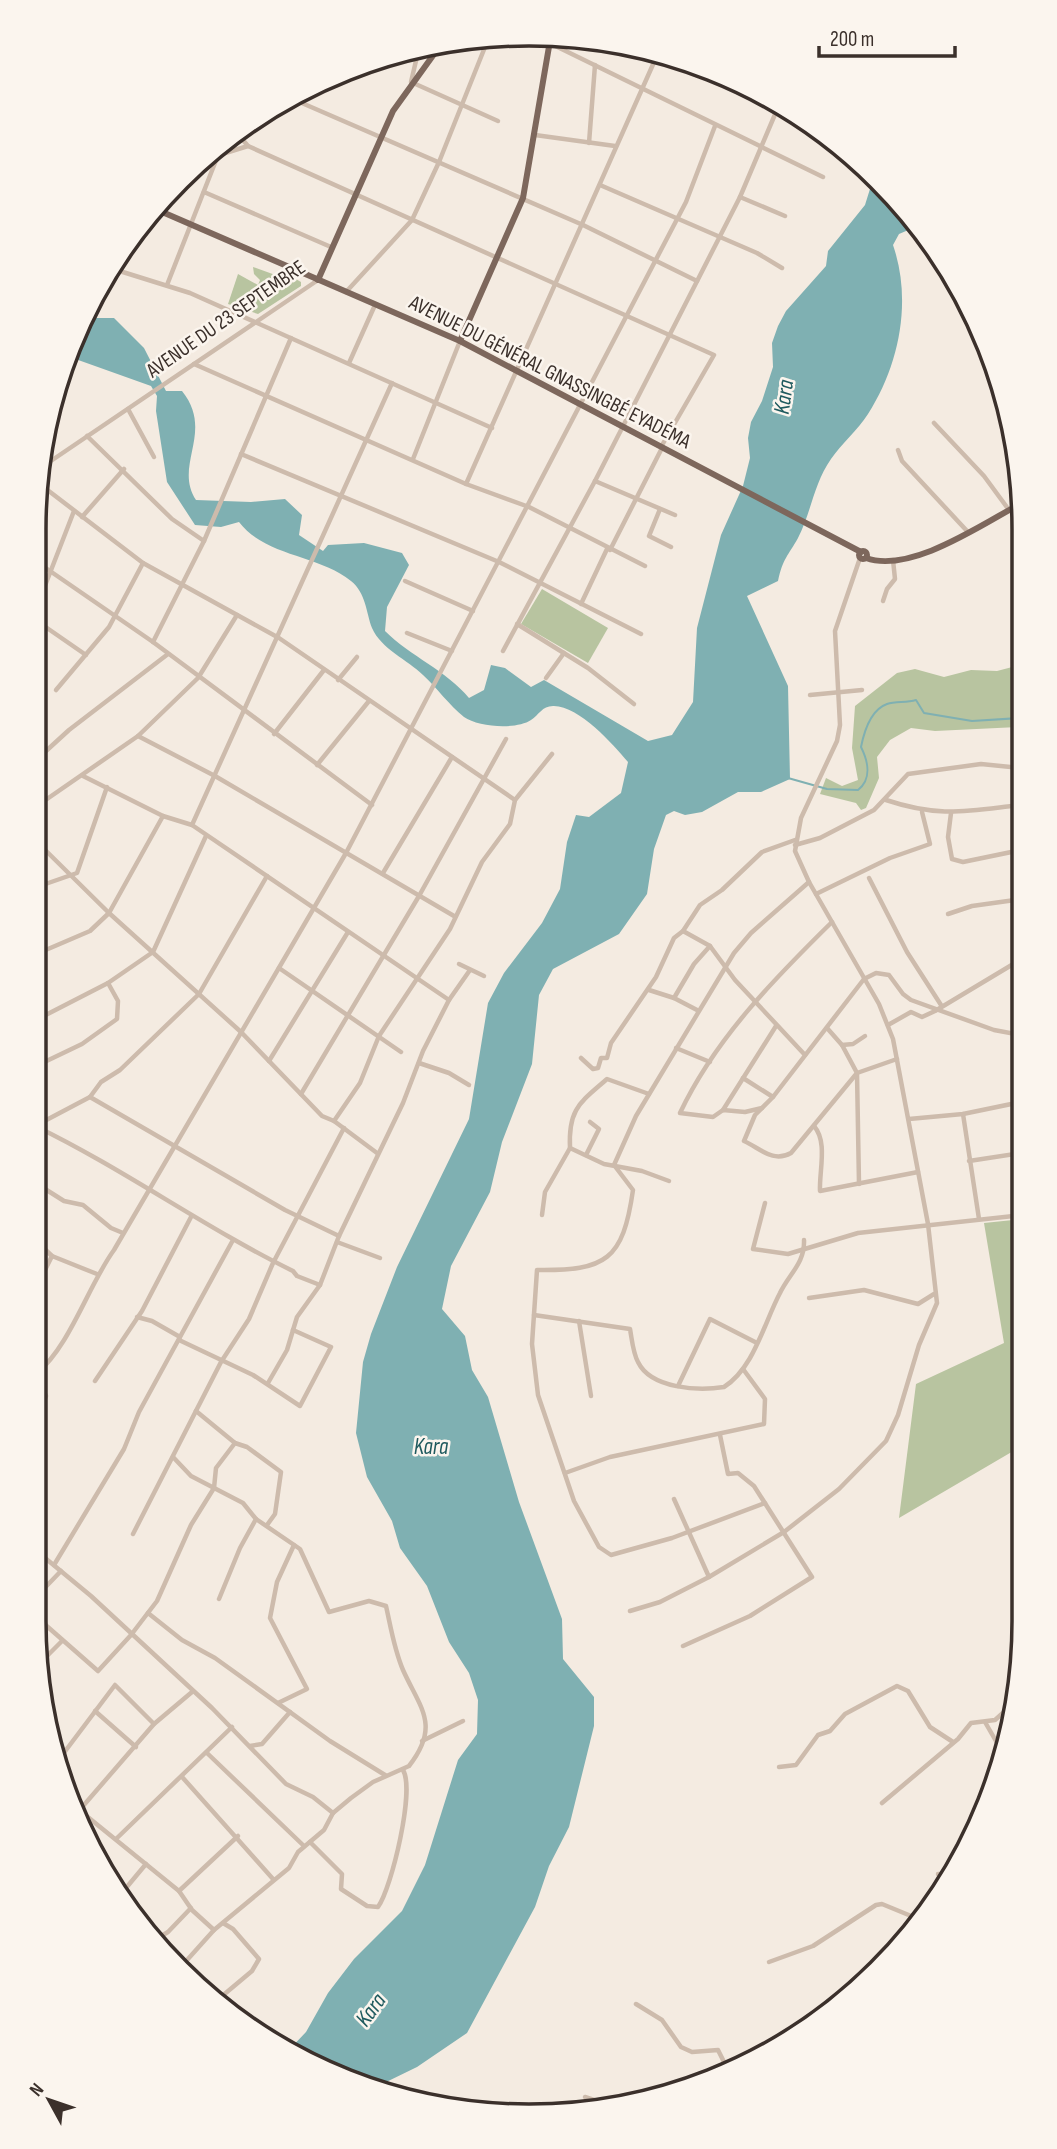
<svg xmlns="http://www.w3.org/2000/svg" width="1057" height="2149" viewBox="0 0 1057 2149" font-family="'Sofia Sans Condensed',sans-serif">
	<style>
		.green { fill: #b8c4a0 }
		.water { fill: #7fb0b2 }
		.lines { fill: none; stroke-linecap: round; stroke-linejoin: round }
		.stream { stroke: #7fb0b2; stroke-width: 2 }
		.minor { stroke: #cdbbac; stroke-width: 4.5 }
		.major { stroke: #7d675c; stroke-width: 6 }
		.labels { text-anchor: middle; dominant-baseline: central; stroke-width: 5; stroke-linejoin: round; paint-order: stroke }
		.street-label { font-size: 21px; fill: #3b302b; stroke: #fbf5ee }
		.water-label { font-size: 23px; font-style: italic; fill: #1f5a5e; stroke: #fbf5ee }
		.rim { fill: none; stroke: #3b302b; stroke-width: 3.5 }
	</style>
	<rect width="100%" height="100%" fill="#f4ebe1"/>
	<g class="green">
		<polygon points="253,267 292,281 294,278 301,282 301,286 258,314 228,304 238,274 258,285 260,280 254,274"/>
		<polygon points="542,589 608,628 588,663 521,624"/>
		<polygon points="1020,665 1020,727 935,731 911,728 890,740 877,757 879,778 866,808 861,810 856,803 820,794 826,778 842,786 858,780 852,748 855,706 897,673 915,669 944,677 971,670 997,671"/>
		<polygon points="1022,1219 1022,1446 899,1518 916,1384 1004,1343 984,1223"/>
	</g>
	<path class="water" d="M874 176 920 225 899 234 893 245C912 300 900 364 868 414 858 430 842 443 831 459 814 483 811 513 798 538 788 556 783 558 778 581L747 596 788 686 790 779 761 792H738L702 812 685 815 674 811 666 815 654 849 647 894 619 934 553 969 539 995 532 1064 502 1142 490 1192 451 1266 442 1309 465 1336 472 1370 488 1397 519 1502 562 1619 563 1659 594 1697V1726L569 1827 549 1866 535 1907 467 2033 417 2067 378 2086 287 2052 306 2032 328 1993 354 1959 402 1911 425 1865 458 1760 477 1734 478 1700 469 1673 449 1642 427 1586 400 1548 392 1521 367 1477 356 1433 363 1362 371 1334 397 1267 469 1119 488 1003 504 973 542 923 560 889 567 842 576 815 589 817 621 793 628 762C613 744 578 705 553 706 542 706 539 715 531 720 516 730 478 727 464 717 449 705 437 688 423 675 408 660 381 649 372 628 366 612 366 593 351 581 318 554 266 557 239 522L221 527 195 525 167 482 156 411 157 396 151 386 67 356 79 323 89 325 94 318H114L144 348 166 391H182C215 432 173 465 196 500L251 502 285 499 302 515 299 535 323 551 328 545 364 543 402 553 409 565 387 607 385 631C410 656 447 671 469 698L484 690 491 665 505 668 531 687 544 680 648 741 672 735 693 702 697 628 721 535 743 486 750 458 748 438 751 422 762 401 773 367 772 343 778 326 786 311 826 266 828 251 865 205Z"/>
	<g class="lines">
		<path class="stream" d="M788 778 827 789 858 790C872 779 868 761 861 747 864 732 870 710 887 704 896 701 906 703 916 700L924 713 972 721 1020 718"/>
		<g class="minor">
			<polyline points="533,35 823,177"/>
			<polyline points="419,48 411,82 498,121"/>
			<polyline points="288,97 583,225 697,281"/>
			<polyline points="297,100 300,91"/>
			<polyline points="236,132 248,146 714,355 661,447"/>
			<polyline points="535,135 615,146"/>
			<polyline points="589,143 595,65"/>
			<polyline points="219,155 248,146"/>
			<polyline points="600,185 757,253 782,268"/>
			<polyline points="204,192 331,247"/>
			<polyline points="740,197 785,216"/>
			<polyline points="110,268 190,293 492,428"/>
			<polyline points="167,285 224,140"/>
			<polyline points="346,292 412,220 439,162 489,37"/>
			<polyline points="349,363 375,305"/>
			<polyline points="194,364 466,484 529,507 645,566"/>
			<polyline points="392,383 192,825 449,1000"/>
			<polyline points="128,409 154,457"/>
			<polyline points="934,423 984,476 1009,510"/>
			<polyline points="87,436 172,519 204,541"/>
			<polyline points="898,450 902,461 967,531"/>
			<polyline points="241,454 499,562 641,634"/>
			<polyline points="413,459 460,341"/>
			<polyline points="39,469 318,280"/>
			<polyline points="595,481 675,515"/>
			<polyline points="37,482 143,563 279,638 515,800"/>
			<polyline points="466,484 659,51"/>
			<polyline points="660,509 649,536 671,547"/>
			<polyline points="82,517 124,469"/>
			<polyline points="610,550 662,448"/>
			<polyline points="34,560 153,642 372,805"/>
			<polyline points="405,581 473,611"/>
			<polyline points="883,601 887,589 895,579 893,560"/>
			<polyline points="581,604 607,549"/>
			<polyline points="34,614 74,511"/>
			<polyline points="34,619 86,655"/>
			<polyline points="517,624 588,668 634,704"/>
			<polyline points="407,633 452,651"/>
			<polyline points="153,642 204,541 291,338"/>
			<polyline points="503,651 595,481 740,197 779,105"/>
			<polyline points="546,678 564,653"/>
			<polyline points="338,680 357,657"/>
			<polyline points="56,690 109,627 143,563"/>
			<polyline points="810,695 862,690"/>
			<polyline points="274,734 324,670"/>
			<polyline points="138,736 215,776 454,916"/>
			<polyline points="34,762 69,730 168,654"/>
			<polyline points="317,765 369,701"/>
			<polyline points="83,776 163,816 192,825"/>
			<path d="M886 800C940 818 966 811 1020 805"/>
			<polyline points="34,808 138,736 198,678 237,615"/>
			<polyline points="951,813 948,837 952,859 963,862 1021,850"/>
			<polyline points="34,839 109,913 241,1032 322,1116 334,1121 377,1153"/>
			<polyline points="795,845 820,838 874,810 908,774 981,764 1020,768"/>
			<polyline points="383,873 452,757"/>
			<polyline points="869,878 907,952 941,1005"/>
			<polyline points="34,888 77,873 107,787"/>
			<polyline points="816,894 890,858 930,844 922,812"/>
			<polyline points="948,914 972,906 1015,900"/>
			<polyline points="683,931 710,946 735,980 805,1055"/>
			<polyline points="34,955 90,931 109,913 163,816"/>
			<polyline points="459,964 484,976"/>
			<polyline points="279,968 401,1052"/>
			<polyline points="649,990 674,998 694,964 710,946"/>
			<polyline points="674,998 697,1010"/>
			<polyline points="34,1021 108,983 153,952 206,836"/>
			<polyline points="888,1025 911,1012 922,1017 935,1011 1015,963 1015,900 1021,852"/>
			<polyline points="827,1028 842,1045 857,1073 859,1184"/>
			<polyline points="842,1045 853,1044 865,1036"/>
			<polyline points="676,1048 710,1062"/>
			<polyline points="581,1058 593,1069 598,1068 601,1058 607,1058 611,1043 656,977 674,938 683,931 700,905 722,890 762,852 795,840"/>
			<polyline points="269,1061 348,932"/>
			<polyline points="419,1063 449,1073 469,1085"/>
			<polyline points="34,1067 82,1044 117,1019 118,1001 108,983"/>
			<polyline points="743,1078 773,1097 864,979 876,973 889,975 903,994 911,1000 994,1030 1021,1035"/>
			<polyline points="301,1094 419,896 506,739"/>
			<polyline points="90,1097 285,1210 339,1236 320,1285 297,1317 287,1350 268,1383"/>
			<path d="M773 1097 755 1115 744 1141C761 1149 773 1163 791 1153L857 1073 897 1059"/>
			<path d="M762 1108 745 1112 723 1110 713 1117 680 1113C715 1039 774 979 832 922"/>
			<polyline points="723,1110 776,1026"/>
			<polyline points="963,1114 979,1219"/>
			<polyline points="909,1119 963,1114 1021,1102"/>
			<polyline points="334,1121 360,1083 379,1036 450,929 482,862 510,824 515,800 552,754"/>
			<polyline points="35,1126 90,1097 101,1082 120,1070 199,994 267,876"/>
			<path d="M35 1126C124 1169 205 1228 293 1271L297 1276 320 1285"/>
			<path d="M814 1126C828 1142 819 1171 820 1191L918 1172"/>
			<path d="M570 1148C568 1108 581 1102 607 1079L649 1094"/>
			<polyline points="586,1155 599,1129 590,1122"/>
			<polyline points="969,1161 1021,1153"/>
			<polyline points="34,1182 64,1201 83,1205 111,1228 123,1233"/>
			<polyline points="765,1203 753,1249 788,1254 858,1233 1022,1215"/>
			<polyline points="542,1215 545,1192 570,1148 604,1164 642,1171 669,1181"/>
			<polyline points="339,1236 403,1103 423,1051 449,1000 470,970"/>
			<polyline points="34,1239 52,1256 97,1274"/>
			<polyline points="337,1242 380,1258"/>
			<polyline points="34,1292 52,1256"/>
			<polyline points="809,1298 864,1290 918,1304 934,1294"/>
			<path d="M534 1315 630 1329C632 1340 633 1353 638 1362 651 1389 699 1391 724 1387 754 1368 764 1323 780 1293 789 1274 805 1263 804 1240"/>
			<polyline points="137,1317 152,1321 180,1337"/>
			<polyline points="579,1321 591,1396"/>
			<polyline points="179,1340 253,1375 300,1406 331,1347 293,1330"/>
			<path d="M37 1373C70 1346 89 1284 114 1250L346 853 686 202 715 126"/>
			<polyline points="95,1381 142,1311 191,1217"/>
			<polyline points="678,1386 710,1319 757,1343"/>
			<polyline points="33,1408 43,1403 46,1396 33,1368"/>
			<polyline points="196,1411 235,1443 247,1447 281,1472 275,1514 267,1525"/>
			<path d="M173 1457 191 1476 243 1503 256 1519 300 1549 329 1612 369 1601 386 1606C391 1628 394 1649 403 1670 420 1708 441 1725 409 1766L373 1782 351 1798 333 1813 324 1830 298 1852 289 1868 214 1930 179 1969"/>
			<polyline points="565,1473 610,1457 764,1424 765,1399 743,1369"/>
			<polyline points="674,1499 709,1577"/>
			<path d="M765 1503 672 1538 611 1555 599 1547 574 1501 538 1395 532 1344 537 1270C606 1271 623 1260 633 1190L614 1165 636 1116 734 953 751 933 809 882"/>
			<polyline points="133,1534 221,1362 249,1319 273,1263 344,1128"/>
			<polyline points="33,1548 91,1596 212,1708 286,1784 313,1797 333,1813"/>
			<polyline points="54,1565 124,1449 139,1412 233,1240"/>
			<polyline points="219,1599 240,1548 256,1519"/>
			<polyline points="33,1600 61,1571"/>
			<polyline points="630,1611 660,1602 709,1577 784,1532 839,1489 886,1441 898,1415 919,1345 937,1303 928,1224 893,1039 879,1004 809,882 795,851 801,818 837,741 840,725 835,631 860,558"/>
			<polyline points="148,1613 182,1640 215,1658 330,1741 385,1775"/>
			<polyline points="33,1614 98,1671 131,1635 157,1601 191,1525 214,1488 216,1468 235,1443"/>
			<polyline points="683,1646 750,1616 812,1577 754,1486 738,1473 728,1474 720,1435"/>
			<polyline points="40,1663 62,1641"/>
			<polyline points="278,1703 307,1689 270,1618 277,1582 294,1545"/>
			<polyline points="95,1711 136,1747"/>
			<polyline points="985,1722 1004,1755"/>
			<polyline points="422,1741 463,1721"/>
			<polyline points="250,1746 262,1744 290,1712"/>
			<polyline points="207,1753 304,1846"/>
			<polyline points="57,1762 115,1685 154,1724"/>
			<polyline points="779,1767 796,1765 818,1735 830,1731 845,1714 897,1686 908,1691 930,1727 953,1742"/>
			<polyline points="183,1778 273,1879"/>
			<polyline points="882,1803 958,1739 971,1723 995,1720 1014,1703"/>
			<polyline points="73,1805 179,1891 192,1910 214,1930"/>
			<polyline points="77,1813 154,1724 192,1692"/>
			<polyline points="116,1839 232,1727"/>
			<path d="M310 1842 342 1874 341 1889 367 1906 378 1907C392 1887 415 1790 403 1770"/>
			<polyline points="938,1874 948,1874"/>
			<polyline points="179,1891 238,1836"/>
			<polyline points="121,1894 146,1864"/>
			<polyline points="153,1941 168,1932 191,1908"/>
			<polyline points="769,1962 813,1946 876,1905 882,1904 916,1918"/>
			<polyline points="183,1965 187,1977"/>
			<polyline points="215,2002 252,1971 259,1959 233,1929 223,1923"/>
			<polyline points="636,2004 662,2020 681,2047 692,2052 718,2050 726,2066 737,2068"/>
			<polyline points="722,2073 726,2066"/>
			<polyline points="585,2097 612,2106"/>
		</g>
		<g class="major">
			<polyline points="153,208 460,341 861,552"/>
			<polyline points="318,280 393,111 442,43"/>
			<polyline points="460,341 523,198 551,35"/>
			<circle cx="863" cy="555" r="4"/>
			<path d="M866 558C910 574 981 525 1020 504"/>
		</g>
	</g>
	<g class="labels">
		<g class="street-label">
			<text transform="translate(226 319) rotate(-35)">AVENUE DU 23 SEPTEMBRE</text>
			<text transform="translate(550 372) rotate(27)">AVENUE DU GÉNÉRAL GNASSINGBÉ EYADÉMA</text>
		</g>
		<g class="water-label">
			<text transform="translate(784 397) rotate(-82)">Kara</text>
			<text x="431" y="1447">Kara</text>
			<text transform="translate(371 2010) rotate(-54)">Kara</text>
		</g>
	</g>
	<path d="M0 0H1057V2149H0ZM529 46H529A483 483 0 0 1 1012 529V1621A483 483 0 0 1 529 2104H529A483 483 0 0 1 46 1621V529A483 483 0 0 1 529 46Z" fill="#fbf5ee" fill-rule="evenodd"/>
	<path class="rim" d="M529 46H529A483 483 0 0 1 1012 529V1621A483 483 0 0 1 529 2104H529A483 483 0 0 1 46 1621V529A483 483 0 0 1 529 46Z"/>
	<g transform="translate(49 2100) rotate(310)" stroke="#fbf5ee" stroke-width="5" paint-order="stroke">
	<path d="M0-5L12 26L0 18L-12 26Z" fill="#3b302b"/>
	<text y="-10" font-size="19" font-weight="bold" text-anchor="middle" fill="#3b302b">N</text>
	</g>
	<path d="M819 46v10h136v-10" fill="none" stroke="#3b302b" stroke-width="3.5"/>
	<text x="830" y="46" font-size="21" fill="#3b302b" stroke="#fbf5ee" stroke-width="5" paint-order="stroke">200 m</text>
</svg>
